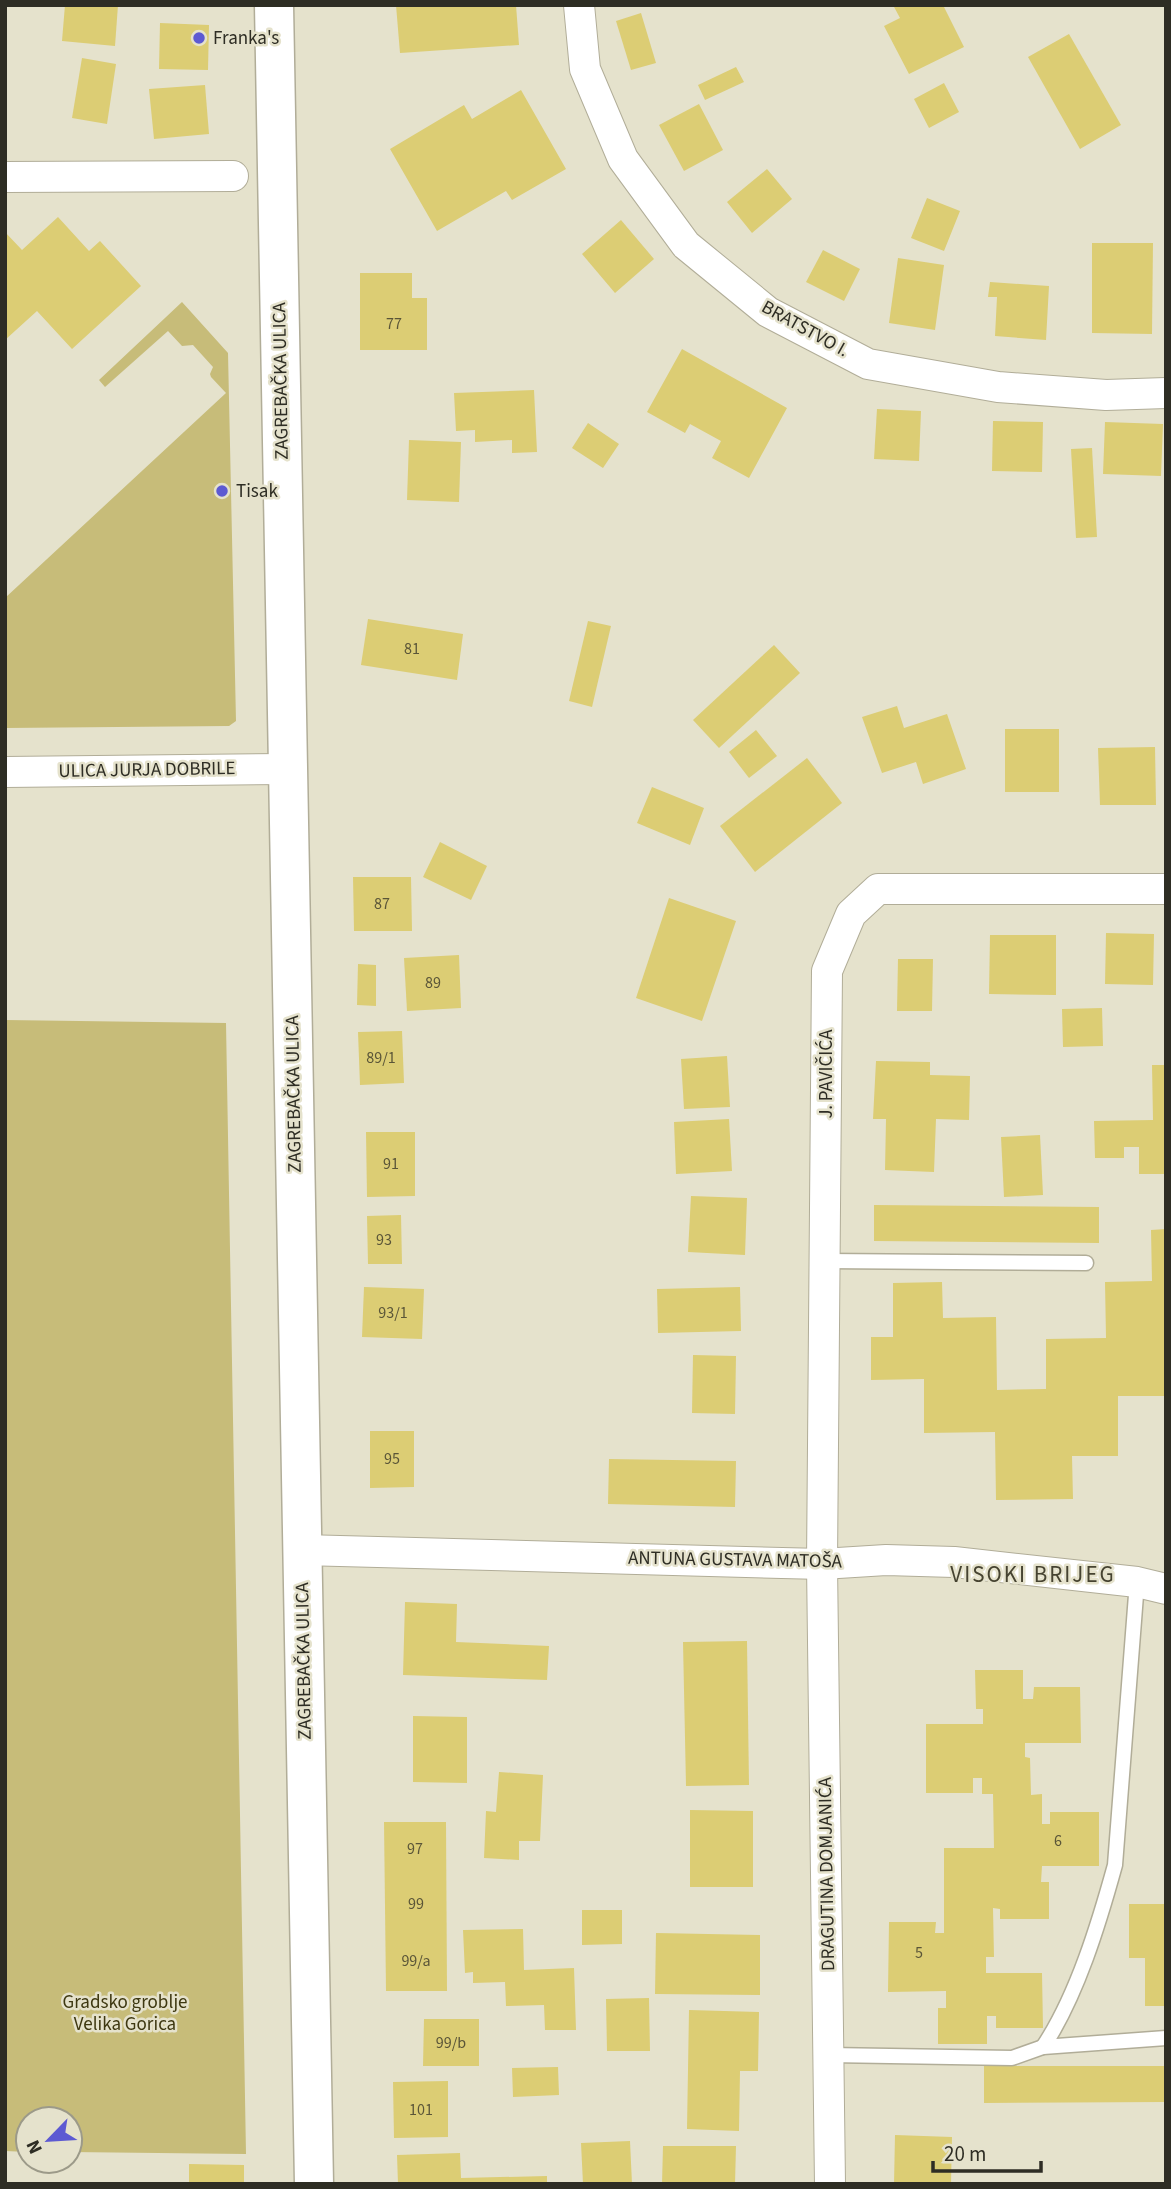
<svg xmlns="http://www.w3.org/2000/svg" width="1171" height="2189" viewBox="0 0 1171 2189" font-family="'Source Sans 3',sans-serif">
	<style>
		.green { fill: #c7bc79 }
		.building { fill: #dccd74 }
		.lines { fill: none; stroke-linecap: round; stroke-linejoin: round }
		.service-casing { stroke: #b1ad98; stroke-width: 17 }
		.minor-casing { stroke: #b1ad98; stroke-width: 32 }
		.secondary-casing { stroke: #b1ad98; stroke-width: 41 }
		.service { stroke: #fff; stroke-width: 14 }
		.minor { stroke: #fff; stroke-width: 30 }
		.secondary { stroke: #fff; stroke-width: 38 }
		.poi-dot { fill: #5d5ad2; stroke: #e5e2cc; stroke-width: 2.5 }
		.labels { text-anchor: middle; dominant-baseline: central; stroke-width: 5; stroke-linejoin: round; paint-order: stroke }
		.number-label { font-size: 16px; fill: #5a5538 }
		.poi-label { font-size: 19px; fill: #2e2d24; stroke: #e5e2cc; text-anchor: start }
		.street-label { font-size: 19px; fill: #2e2d24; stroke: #e5e2cc }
		.park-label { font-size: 19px; fill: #3e3811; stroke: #e5e2cc }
		.quarter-label { font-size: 23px; letter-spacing: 2px; fill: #464331; stroke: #e5e2cc }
	</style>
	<rect width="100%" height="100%" fill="#e5e2cc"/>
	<g class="green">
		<polygon points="182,302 228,353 236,721 229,726 5,728 5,598 226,393 211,377 210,374 213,367 193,345 182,346 168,331 105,387 99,380"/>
		<polygon points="5,1020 226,1023 246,2154 70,2152 70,2119 28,2119 28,2152 5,2151"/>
	</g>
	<g class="building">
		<polygon points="65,5 118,5 115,46 62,41"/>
		<polygon points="396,5 516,5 519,45 400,53"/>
		<polygon points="893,5 943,5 964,47 909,74 884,26 900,18"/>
		<polygon points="641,13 656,63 631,70 616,21"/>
		<polygon points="160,23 209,25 208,70 159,69"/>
		<polygon points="1069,34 1121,125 1080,149 1028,57"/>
		<polygon points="82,58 116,64 107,124 72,118"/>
		<polygon points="736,67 744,82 705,100 698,85"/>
		<polygon points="944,83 959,112 929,128 914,99"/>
		<polygon points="205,85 209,134 154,139 149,89"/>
		<polygon points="521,90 566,169 512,200 506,191 437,231 390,149 464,105 472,119"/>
		<polygon points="699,104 723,150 684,171 659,125"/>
		<polygon points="767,169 792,199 752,233 727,202"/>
		<polygon points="927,198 960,211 944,251 911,238"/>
		<polygon points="58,217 89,251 100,241 141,286 72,349 37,311 5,340 5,232 22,250"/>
		<polygon points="621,220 654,259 615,293 582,254"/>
		<polygon points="1092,243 1153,243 1152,334 1092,333"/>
		<polygon points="823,250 860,269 844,301 806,282"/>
		<polygon points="898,258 944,265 935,330 889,323"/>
		<polygon points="360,273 412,273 412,298 427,298 427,350 360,350"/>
		<polygon points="990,282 1049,286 1046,340 995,336 997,297 988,297"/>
		<polygon points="682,349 787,408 749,478 712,458 721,441 690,424 685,433 647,412"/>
		<polygon points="534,390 537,452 512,453 512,440 475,442 475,430 456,431 454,393"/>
		<polygon points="877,409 921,411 919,461 874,459"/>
		<polygon points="993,421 1043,422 1042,472 992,471"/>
		<polygon points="1105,422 1163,424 1161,476 1103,474"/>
		<polygon points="588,423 619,444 603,468 572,448"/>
		<polygon points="409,440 461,442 459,502 407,500"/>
		<polygon points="1092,448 1097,537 1076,538 1071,449"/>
		<polygon points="368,619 463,634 457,680 361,665"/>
		<polygon points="588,621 611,626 592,707 569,701"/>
		<polygon points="774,645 800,673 719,748 693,720"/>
		<polygon points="897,706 904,728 947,714 966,769 923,784 916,762 882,773 862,717"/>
		<rect x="1005" y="729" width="54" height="63"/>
		<polygon points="756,730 777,756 749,778 729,752"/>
		<polygon points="1155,747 1156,805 1100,805 1098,748"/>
		<polygon points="807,758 842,803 755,872 720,826"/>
		<polygon points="652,787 704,808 690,845 637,823"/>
		<polygon points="440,842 487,866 471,900 423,877"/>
		<polygon points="353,877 411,877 412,931 354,931"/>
		<polygon points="669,898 736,921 702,1021 636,998"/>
		<polygon points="1106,933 1154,934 1153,985 1105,984"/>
		<polygon points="990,935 1056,935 1056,995 989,994"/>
		<polygon points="459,955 461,1008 407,1011 404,958"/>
		<polygon points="898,959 933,959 932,1011 897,1011"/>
		<polygon points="358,964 376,965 376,1006 357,1005"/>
		<polygon points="1102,1008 1103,1046 1063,1047 1062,1009"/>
		<polygon points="402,1031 404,1083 360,1085 358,1032"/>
		<polygon points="727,1056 730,1107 684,1109 681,1059"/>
		<polygon points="876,1061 930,1062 930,1075 970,1076 969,1120 936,1119 934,1172 885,1170 886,1119 873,1119"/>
		<polygon points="1152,1065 1166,1065 1166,1174 1139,1174 1139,1147 1124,1147 1124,1158 1095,1158 1094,1121 1153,1120"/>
		<polygon points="729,1119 732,1171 676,1174 674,1122"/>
		<polygon points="366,1132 415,1132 415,1196 367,1197"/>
		<polygon points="1040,1135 1043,1195 1004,1197 1001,1137"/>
		<polygon points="691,1196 747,1198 745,1255 688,1252"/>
		<polygon points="874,1205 1099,1207 1099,1243 874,1241"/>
		<polygon points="401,1215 402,1264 368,1264 367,1216"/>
		<polygon points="1166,1229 1166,1396 1118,1396 1118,1456 1072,1456 1073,1499 996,1500 995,1432 924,1433 924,1379 871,1380 871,1337 893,1337 893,1283 942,1282 943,1318 996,1317 997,1390 1046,1389 1046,1339 1106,1338 1105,1282 1152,1281 1151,1230"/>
		<polygon points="364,1287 424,1289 422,1339 362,1337"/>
		<polygon points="740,1287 741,1331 658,1333 657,1289"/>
		<polygon points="693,1355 736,1356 735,1414 692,1413"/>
		<polygon points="370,1431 414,1431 414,1487 370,1488"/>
		<polygon points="609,1459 736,1461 735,1507 608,1504"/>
		<polygon points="405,1602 457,1604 456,1642 549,1646 547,1680 403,1675"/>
		<polygon points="747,1641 749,1785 686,1786 683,1642"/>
		<polygon points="975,1670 1023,1670 1023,1699 1033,1699 1034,1687 1080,1687 1081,1743 1025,1743 1025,1757 1030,1758 1031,1795 1042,1794 1042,1824 1050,1824 1050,1812 1099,1812 1099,1866 1042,1866 1041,1882 1049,1882 1049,1919 1000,1919 1000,1909 993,1908 994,1957 986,1957 986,1973 1042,1973 1043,2028 996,2028 996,2016 987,2016 987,2044 938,2044 938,2008 946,2008 946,1991 888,1992 889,1922 936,1922 935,1933 944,1933 944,1848 994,1848 993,1794 982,1794 982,1778 973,1778 973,1793 926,1793 926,1724 983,1724 983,1709 976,1709"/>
		<polygon points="413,1716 467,1717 467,1783 413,1782"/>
		<polygon points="499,1772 543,1775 540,1841 519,1841 519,1860 484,1858 486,1811 496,1812"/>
		<polygon points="690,1810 753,1811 753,1887 690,1887"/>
		<polygon points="384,1822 446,1822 447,1991 386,1991"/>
		<polygon points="1129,1904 1166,1904 1166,2006 1145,2006 1145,1958 1129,1958"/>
		<polygon points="582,1910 622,1910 622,1944 582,1945"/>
		<polygon points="523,1929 524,1970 574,1968 576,2030 545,2030 544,2005 506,2006 505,1982 473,1983 473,1972 465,1973 463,1930"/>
		<polygon points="656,1933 760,1935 760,1995 655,1994"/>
		<polygon points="649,1998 650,2051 607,2051 606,1999"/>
		<polygon points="689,2010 759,2012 758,2071 740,2071 739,2131 687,2129"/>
		<polygon points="424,2019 479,2019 479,2066 423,2066"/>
		<polygon points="984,2066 1166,2066 1166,2102 984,2103"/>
		<polygon points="558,2067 559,2095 513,2097 512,2068"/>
		<polygon points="448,2081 448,2137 394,2138 393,2082"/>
		<polygon points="895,2135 952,2137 951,2184 894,2184"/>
		<polygon points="630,2141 632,2184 583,2184 581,2143"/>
		<polygon points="663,2146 736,2146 735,2184 662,2184"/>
		<polygon points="460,2153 461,2178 547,2176 547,2184 398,2184 397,2155"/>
		<polygon points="189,2164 244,2165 244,2184 189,2184"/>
	</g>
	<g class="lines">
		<g class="service-casing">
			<g id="service">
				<polyline points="824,1261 1086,1263"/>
				<path d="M1043 2047C1077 1996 1099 1923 1115 1865L1137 1582"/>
				<polyline points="829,2055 1012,2058 1043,2047 1166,2038"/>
			</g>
		</g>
		<g class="minor-casing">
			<g id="minor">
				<polyline points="579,5 585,69 623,159 686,245 768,312 868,364 998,387 1106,395 1166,393"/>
				<polyline points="5,177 233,176"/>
				<polyline points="5,772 288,769"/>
				<polyline points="302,1550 822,1564 886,1560 954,1562 1137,1582 1166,1589"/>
				<polyline points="830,2184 822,1564 827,971 851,914 878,889 1166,889"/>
			</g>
		</g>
		<g class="secondary-casing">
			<polyline id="secondary" points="274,5 314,2184"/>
		</g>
		<use href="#service" class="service"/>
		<use href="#minor" class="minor"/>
		<use href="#secondary" class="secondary"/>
	</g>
	<g class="poi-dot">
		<circle cx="199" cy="38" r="7"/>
		<circle cx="222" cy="491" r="7"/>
	</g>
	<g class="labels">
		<g class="number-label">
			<text x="394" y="324">77</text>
			<text x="412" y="649">81</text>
			<text x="382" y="904">87</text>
			<text x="433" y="983">89</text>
			<text x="381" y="1058">89/1</text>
			<text x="391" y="1164">91</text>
			<text x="384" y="1240">93</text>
			<text x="393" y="1313">93/1</text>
			<text x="392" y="1459">95</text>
			<text x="1058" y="1841">6</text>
			<text x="415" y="1849">97</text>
			<text x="416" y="1904">99</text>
			<text x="919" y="1953">5</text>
			<text x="416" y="1961">99/a</text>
			<text x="451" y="2043">99/b</text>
			<text x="421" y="2110">101</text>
		</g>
		<g class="poi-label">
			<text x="213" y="38">Franka's</text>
			<text x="236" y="491">Tisak</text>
		</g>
		<g class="street-label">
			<text transform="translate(805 329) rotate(29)">BRATSTVO I.</text>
			<text transform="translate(281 381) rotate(-91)">ZAGREBAČKA ULICA</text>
			<text transform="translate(147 770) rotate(-1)">ULICA JURJA DOBRILE</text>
			<text transform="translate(826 1074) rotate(-90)">J. PAVIČIĆA</text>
			<text transform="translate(294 1094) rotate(-91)">ZAGREBAČKA ULICA</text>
			<text transform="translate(735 1560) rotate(1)">ANTUNA GUSTAVA MATOŠA</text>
			<text transform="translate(304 1661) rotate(-91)">ZAGREBAČKA ULICA</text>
			<text transform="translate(827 1874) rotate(-91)">DRAGUTINA DOMJANIĆA</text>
		</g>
		<g class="park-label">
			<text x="125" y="2002">Gradsko groblje<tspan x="125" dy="22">Velika Gorica</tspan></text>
		</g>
		<g class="quarter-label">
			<text x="1033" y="1574">VISOKI BRIJEG</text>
		</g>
	</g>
	<rect width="1171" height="2189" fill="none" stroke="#2e2d24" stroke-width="14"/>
	<g transform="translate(49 2140) rotate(245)"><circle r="33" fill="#e5e2cc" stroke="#9c9a89" stroke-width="2"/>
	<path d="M0-5L12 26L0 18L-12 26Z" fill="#5d5ad2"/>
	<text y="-10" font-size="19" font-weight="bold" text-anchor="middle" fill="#2e2d24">N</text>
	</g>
	<path d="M933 2161v10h108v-10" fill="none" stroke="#2e2d24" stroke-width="3.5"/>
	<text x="944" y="2161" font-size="21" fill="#2e2d24" stroke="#e5e2cc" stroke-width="5" paint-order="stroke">20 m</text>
</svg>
